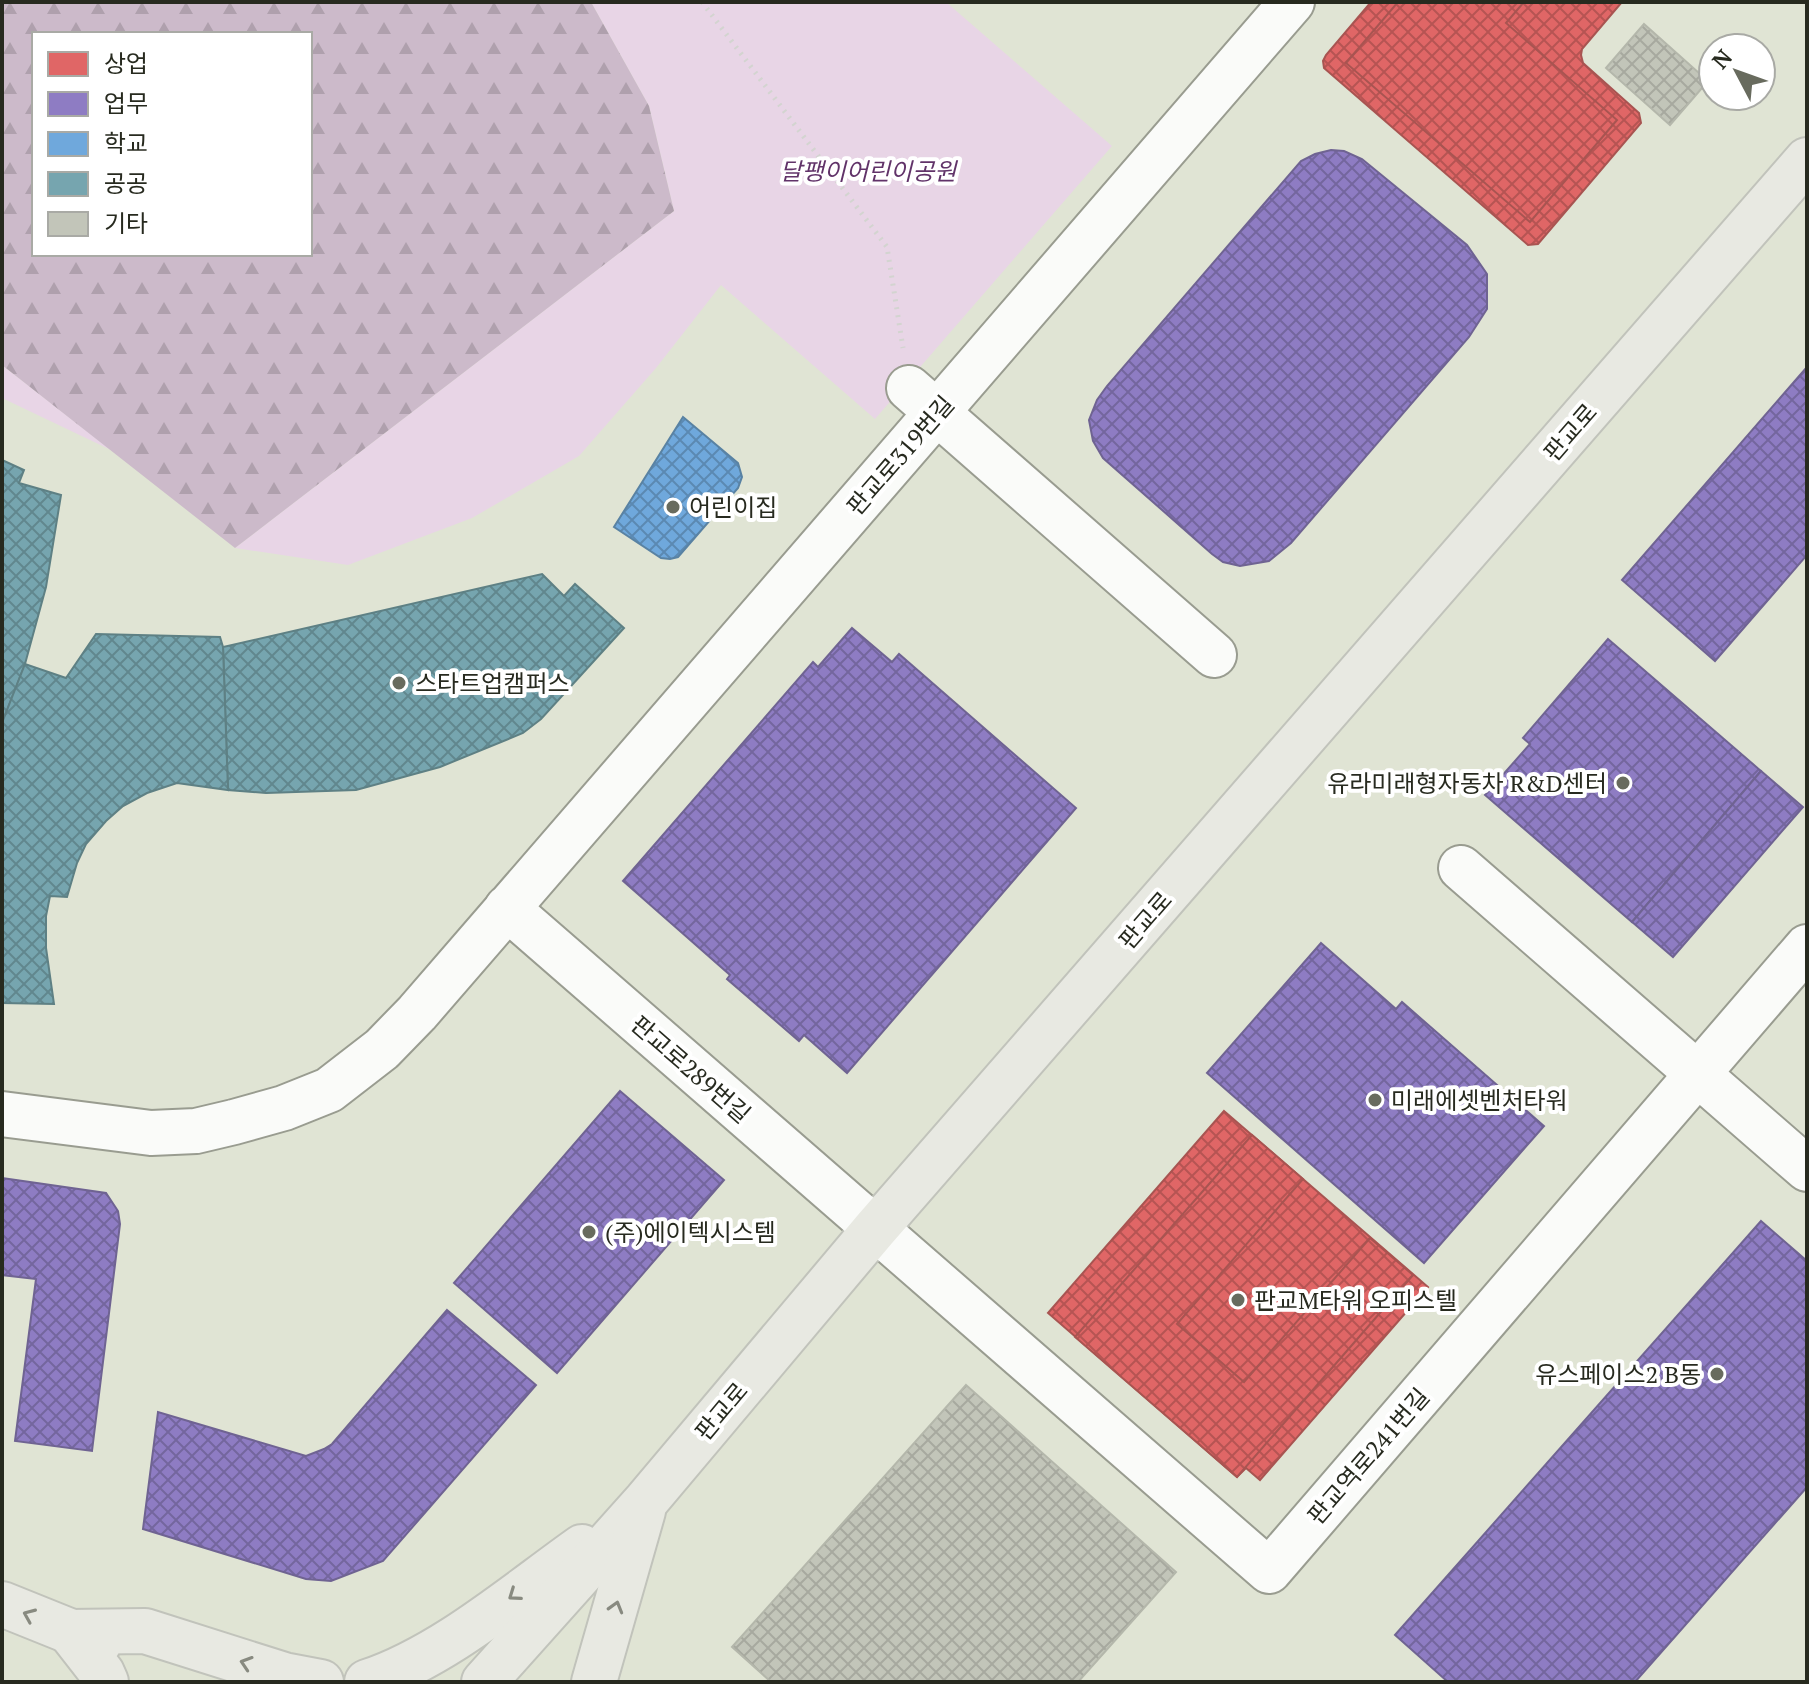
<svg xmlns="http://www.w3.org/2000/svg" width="1809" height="1684" viewBox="0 0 1809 1684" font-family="'PT Serif','Noto Sans KR',serif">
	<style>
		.green { fill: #e8d5e6 }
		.forest { fill: url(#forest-firs); fill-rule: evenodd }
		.shops { fill: url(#shops-cross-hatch); stroke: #a85451; stroke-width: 2 }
		.offices { fill: url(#offices-cross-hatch); stroke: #6f6392; stroke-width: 2 }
		.schools { fill: url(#schools-cross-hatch); stroke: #5982a3; stroke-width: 2 }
		.public { fill: url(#public-cross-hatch); stroke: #5e8084; stroke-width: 2 }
		.building { fill: url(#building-cross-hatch); stroke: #b4b7ab; stroke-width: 2 }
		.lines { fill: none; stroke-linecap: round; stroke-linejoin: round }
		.minor-casing { stroke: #999c90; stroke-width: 48 }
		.major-casing { stroke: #c1c3bb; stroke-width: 48 }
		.path { stroke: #d3d4d0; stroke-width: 5; stroke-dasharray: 2 6; stroke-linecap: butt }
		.minor { stroke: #fafbf9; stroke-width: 44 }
		.major { stroke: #e8e9e2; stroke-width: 44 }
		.oneway { stroke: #888a80 }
		.poi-dot { fill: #686b5e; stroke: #fff; stroke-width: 3 }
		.labels { text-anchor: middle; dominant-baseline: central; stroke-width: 8; stroke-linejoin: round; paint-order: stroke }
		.park-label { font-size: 24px; font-style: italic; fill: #613369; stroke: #fff }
		.street-label { font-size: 24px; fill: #272a1f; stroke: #fff }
		.poi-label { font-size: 24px; fill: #272a1f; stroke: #fff; text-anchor: start }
	</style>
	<defs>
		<pattern id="forest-firs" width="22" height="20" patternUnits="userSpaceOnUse" patternTransform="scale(2)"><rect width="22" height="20" fill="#ccbaca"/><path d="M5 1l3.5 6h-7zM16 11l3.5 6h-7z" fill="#afa0ad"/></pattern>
		<pattern id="shops-cross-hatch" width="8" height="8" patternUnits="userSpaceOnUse" patternTransform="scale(2)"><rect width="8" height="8" fill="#e06666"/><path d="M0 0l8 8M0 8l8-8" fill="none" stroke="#b65453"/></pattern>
		<pattern id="offices-cross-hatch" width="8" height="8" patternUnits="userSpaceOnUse" patternTransform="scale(2)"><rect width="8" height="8" fill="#8e7cc3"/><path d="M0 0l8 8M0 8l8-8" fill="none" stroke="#74669e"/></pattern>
		<pattern id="schools-cross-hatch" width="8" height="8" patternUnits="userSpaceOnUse" patternTransform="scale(2)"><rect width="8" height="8" fill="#6fa8dc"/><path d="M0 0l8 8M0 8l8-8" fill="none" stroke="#5b89b2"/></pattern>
		<pattern id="public-cross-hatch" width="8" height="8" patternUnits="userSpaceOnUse" patternTransform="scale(2)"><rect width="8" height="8" fill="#76a5af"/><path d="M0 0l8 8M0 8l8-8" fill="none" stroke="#61878e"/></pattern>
		<pattern id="building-cross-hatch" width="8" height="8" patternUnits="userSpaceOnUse" patternTransform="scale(2)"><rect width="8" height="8" fill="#c2c5b9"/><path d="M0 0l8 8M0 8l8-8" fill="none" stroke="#a7a99f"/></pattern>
	</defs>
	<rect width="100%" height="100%" fill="#e0e4d4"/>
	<g class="green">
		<polygon points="591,2 946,2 1112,146 875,419 721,285 656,368 579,456 472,518 348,565 235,548 674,211 649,106"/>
		<polygon points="2,365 111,450 2,398"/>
	</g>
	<path class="forest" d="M2 2H591L649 106 674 211 235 548 2 365ZM34 34H310V254H34Z"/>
	<g class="shops">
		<polygon points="1371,2 1622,2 1582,49 1581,55 1583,63 1639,113 1641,123 1538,244 1528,245 1324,68 1323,61 1326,55"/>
		<polygon points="1398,2 1524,2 1506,23 1617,120 1530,222 1346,63"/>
		<polygon points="1224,1111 1428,1287 1260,1480 1246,1468 1237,1477 1048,1313"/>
		<polygon points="1252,1135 1303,1179 1177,1324 1244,1382 1370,1238 1413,1275 1237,1477 1075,1337"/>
	</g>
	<g class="offices">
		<polygon points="1331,150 1344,151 1362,159 1467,245 1487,274 1487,309 1469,337 1291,543 1269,561 1240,566 1223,562 1212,554 1103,458 1093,441 1089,420 1097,400 1107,386 1301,161 1315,154"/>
		<polygon points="1807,367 1807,555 1715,661 1622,580"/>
		<polygon points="852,628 892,662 899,654 1076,808 847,1073 804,1035 799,1041 727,979 730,975 623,881 813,662 818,667"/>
		<polygon points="1608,639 1761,771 1632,922 1485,795 1530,744 1523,738"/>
		<polygon points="1761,771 1803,807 1673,957 1632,922"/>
		<polygon points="1321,943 1396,1009 1402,1002 1544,1126 1424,1263 1207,1073"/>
		<polygon points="620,1091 724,1180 557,1373 454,1283"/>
		<polygon points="2,1178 106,1193 118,1211 120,1224 92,1451 15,1441 36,1279 2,1275"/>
		<polygon points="1761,1221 1807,1261 1807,1487 1635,1682 1448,1682 1395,1635"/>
		<polygon points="447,1310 536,1385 383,1561 331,1581 306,1579 143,1529 158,1412 306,1456 324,1449 332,1444"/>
	</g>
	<polygon class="schools" points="683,417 738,463 742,477 738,488 678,557 670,559 661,558 614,527"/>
	<g class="public">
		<polygon points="2,460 24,470 19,483 61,495 46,587 25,664 2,723"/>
		<polygon points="542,574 564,596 575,584 624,628 541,719 523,733 440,767 356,790 266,793 228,790 223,647"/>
		<polygon points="96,634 220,637 223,647 228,790 177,783 147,793 123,806 106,821 86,844 77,863 67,897 50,896 46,916 46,948 54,1004 2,1003 2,723 25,664 66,678"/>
	</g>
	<g class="building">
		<polygon points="1644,24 1708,81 1670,125 1606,68"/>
		<polygon points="966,1385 1176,1572 1078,1682 771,1682 732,1647"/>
	</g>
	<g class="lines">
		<g class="minor-casing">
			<g id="minor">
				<polyline points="909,388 1214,655"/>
				<polyline points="1461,868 1807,1169"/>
				<polyline points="507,908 1269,1571 1807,947"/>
				<polyline points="2,1114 151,1133 196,1131 234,1122 284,1108 329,1090 382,1049 417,1013 1292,2"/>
			</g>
		</g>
		<g class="major-casing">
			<g id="major">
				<polyline points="2,1604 99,1643"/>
				<polyline points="70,1632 145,1631 284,1675 321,1682"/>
				<polyline points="70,1632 102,1673 106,1682"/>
				<path d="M367 1682C443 1657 517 1593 582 1547"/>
				<polyline points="484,1682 646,1501 875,1229 1807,160"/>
				<polyline points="594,1682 643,1511"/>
			</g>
		</g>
		<polyline class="path" points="702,2 887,247 903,348"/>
		<use href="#minor" class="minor"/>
		<use href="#major" class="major"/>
	</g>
	<defs><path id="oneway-chevron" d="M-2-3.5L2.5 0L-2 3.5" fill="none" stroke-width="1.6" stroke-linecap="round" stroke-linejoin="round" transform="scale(2)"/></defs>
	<g class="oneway">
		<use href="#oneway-chevron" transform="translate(514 1595) rotate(145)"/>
		<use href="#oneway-chevron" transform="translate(616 1607) rotate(-74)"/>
		<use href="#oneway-chevron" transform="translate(29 1615) rotate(-157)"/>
		<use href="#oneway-chevron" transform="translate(246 1663) rotate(-162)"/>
	</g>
	<g class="poi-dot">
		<circle cx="673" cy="507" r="8"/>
		<circle cx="399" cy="683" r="8"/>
		<circle cx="1623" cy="783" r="8"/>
		<circle cx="1375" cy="1100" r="8"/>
		<circle cx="589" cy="1232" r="8"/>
		<circle cx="1238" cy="1300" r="8"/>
		<circle cx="1717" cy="1374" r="8"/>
	</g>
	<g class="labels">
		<g class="park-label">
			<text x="868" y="171">달팽이어린이공원</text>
		</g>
		<g class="street-label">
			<text transform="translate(1570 432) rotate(-49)">판교로</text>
			<text transform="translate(900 455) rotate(-49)">판교로319번길</text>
			<text transform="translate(1145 920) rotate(-49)">판교로</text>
			<text transform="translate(691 1069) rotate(41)">판교로289번길</text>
			<text transform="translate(721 1411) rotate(-50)">판교로</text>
			<text transform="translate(1368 1456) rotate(-49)">판교역로241번길</text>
		</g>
		<g class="poi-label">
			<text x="689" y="507">어린이집</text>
			<text x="415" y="683">스타트업캠퍼스</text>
			<text x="1607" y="783" text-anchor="end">유라미래형자동차 R&amp;D센터</text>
			<text x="1391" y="1100">미래에셋벤처타워</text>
			<text x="605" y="1232">(주)에이텍시스템</text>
			<text x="1254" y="1300">판교M타워 오피스텔</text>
			<text x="1701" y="1374" text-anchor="end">유스페이스2 B동</text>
		</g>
	</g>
	<rect width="1809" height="1684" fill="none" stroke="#272a1f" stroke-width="8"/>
	<rect x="32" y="32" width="280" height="224" fill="#ffffff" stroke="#a9aaa5" stroke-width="2"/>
	<rect x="48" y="52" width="40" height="24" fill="#e06666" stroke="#a9aaa5" stroke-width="2"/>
	<text x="104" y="72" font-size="24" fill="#272a1f">상업</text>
	<rect x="48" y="92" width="40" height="24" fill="#8e7cc3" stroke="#a9aaa5" stroke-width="2"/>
	<text x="104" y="112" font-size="24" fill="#272a1f">업무</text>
	<rect x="48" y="132" width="40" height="24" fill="#6fa8dc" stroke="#a9aaa5" stroke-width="2"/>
	<text x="104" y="152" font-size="24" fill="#272a1f">학교</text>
	<rect x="48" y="172" width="40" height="24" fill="#76a5af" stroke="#a9aaa5" stroke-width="2"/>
	<text x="104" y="192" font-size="24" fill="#272a1f">공공</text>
	<rect x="48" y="212" width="40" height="24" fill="#c2c5b9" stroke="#a9aaa5" stroke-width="2"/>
	<text x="104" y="232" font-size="24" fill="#272a1f">기타</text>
	<g transform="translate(1737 72) rotate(311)"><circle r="38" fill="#ffffff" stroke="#a9aaa5" stroke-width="2"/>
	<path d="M0-6L14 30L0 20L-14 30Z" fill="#686b5e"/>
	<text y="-12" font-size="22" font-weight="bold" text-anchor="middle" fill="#272a1f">N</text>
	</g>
</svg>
